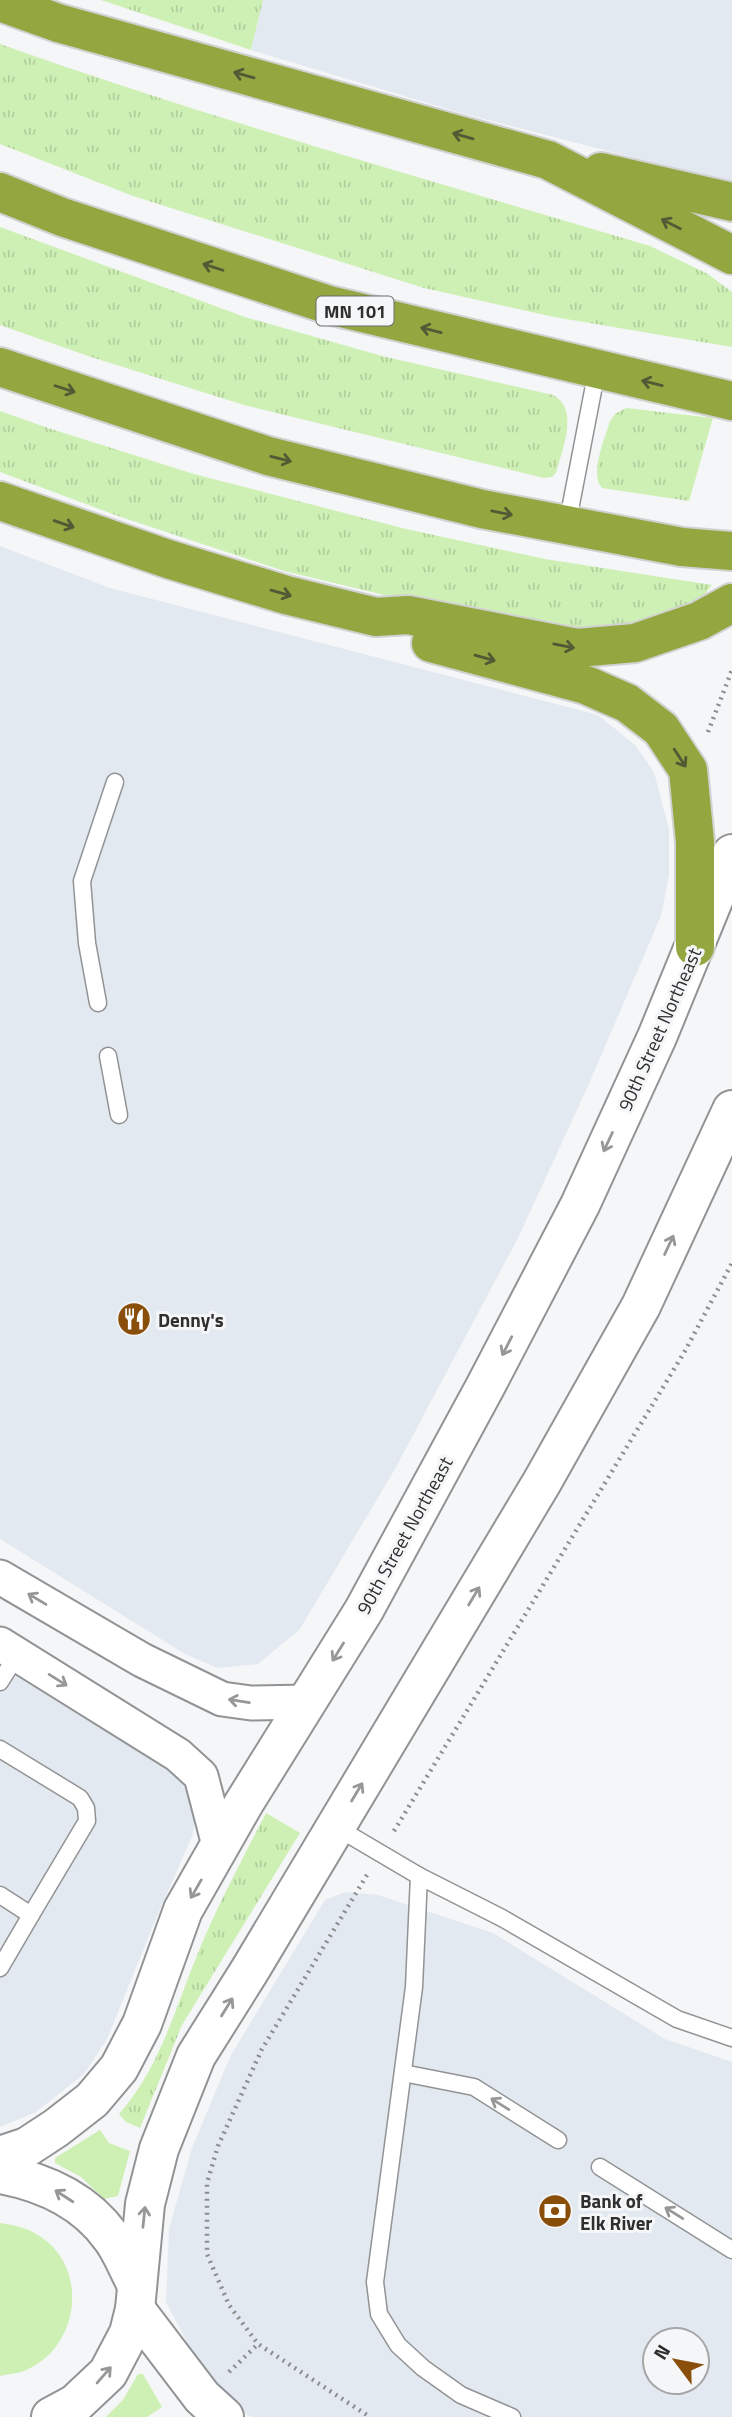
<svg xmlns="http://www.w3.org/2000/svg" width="732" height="2417" viewBox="0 0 732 2417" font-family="'Titillium Web',sans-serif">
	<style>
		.built { fill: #e3e9f0; fill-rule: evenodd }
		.grass { fill: url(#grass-tufts) }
		.garden { fill: #cef0b5 }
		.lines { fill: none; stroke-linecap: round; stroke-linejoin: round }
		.lane-casing { stroke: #929394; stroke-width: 19 }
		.street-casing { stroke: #929394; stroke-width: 37 }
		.secondary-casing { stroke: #929394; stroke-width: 42 }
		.highway-casing { stroke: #d1d1d1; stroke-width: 42 }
		.path { stroke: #8c8d8e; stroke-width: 4.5; stroke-dasharray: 2 5; stroke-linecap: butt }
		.lane { stroke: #fff; stroke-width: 16 }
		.street { stroke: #fff; stroke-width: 33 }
		.secondary { stroke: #fff; stroke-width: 38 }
		.highway { stroke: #92a73f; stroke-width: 38 }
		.oneway { stroke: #525935 }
		.oneway2 { stroke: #979798 }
		.labels { text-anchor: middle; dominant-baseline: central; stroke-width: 6; stroke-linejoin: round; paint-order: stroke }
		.shield { fill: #f5f6f7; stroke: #6a6b6c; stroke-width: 2 }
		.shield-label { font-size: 18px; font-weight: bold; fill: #2f2f30 }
		.street-label { font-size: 19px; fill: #2f2f30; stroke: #f5f6f7 }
		.poi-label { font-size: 19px; font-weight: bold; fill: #2f2f30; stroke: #f5f6f7; text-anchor: start }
	</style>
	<defs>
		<pattern id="grass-tufts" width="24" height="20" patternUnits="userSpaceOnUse" patternTransform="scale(1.75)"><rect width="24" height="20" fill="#cef0b5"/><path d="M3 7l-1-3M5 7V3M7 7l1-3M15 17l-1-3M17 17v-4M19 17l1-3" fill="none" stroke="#b1ce9c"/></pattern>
	</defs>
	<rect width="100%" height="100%" fill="#f5f6f7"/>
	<g class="built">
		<polygon points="263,0 732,0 732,183 461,113 251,50"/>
		<polygon points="0,546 110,588 598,715 635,745 654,772 669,829 669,875 661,916 588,1086 518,1238 395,1469 300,1629 258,1664 217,1668 185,1654 0,1539"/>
		<polygon points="0,1666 163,1767 188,1788 195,1811 193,1834 157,1916 107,2039 84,2074 36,2112 0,2127"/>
		<path d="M345 1892 378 1895 493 1933 665 2039 732 2062V2417H251L224 2400 195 2357 166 2302 169 2229 192 2148 231 2055 325 1900ZM655 2340H697V2382H655Z"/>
	</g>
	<g class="grass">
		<polygon points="101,0 263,0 251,50"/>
		<path d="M0 44C214 120 433 181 650 246L708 274 732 292V347L554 317 424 288 133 196 0 144Z"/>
		<path d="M0 227 245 317 382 356 553 395C580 409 562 450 556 473L552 477 544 478 244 405 91 357 0 325Z"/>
		<path d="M626 408 713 418 689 501 602 488C589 475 605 438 610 421L615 414Z"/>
		<polygon points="0,411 48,428 194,474 406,529 545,559 712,585 698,603 625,636 493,621 284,571 118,516 0,472"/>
		<path d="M266 1813 300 1833 182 2025 140 2128 126 2122 119 2114C161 2067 176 2005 200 1948 219 1902 243 1858 266 1813Z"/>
	</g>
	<g class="garden">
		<polygon points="100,2130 109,2143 130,2151 118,2196 104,2199 81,2177 55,2163 55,2158"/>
		<path d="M0 2223C13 2225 25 2227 36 2234 92 2265 80 2352 21 2372 15 2374 7 2374 0 2376Z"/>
		<polygon points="138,2374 143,2374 162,2407 147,2417 106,2417 123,2400"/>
	</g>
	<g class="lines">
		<g class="lane-casing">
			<g id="lane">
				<polyline points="567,525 597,370"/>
				<polyline points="98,1003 87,943 82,881 115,782"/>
				<polyline points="108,1056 119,1115"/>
				<polyline points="0,1682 17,1655"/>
				<polyline points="0,1749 80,1798 86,1808 87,1821 31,1915 0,1895"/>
				<polyline points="336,1827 419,1876 414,1987 375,2282 379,2314 398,2345 423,2368 461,2395 512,2417"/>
				<polyline points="419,1876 502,1918 677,2019 732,2038"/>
				<polyline points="0,1968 31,1915"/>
				<polyline points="403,2073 474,2087 558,2140"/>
				<polyline points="600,2167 732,2250"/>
			</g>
		</g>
		<g class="street-casing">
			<g id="street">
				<polyline points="0,1577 142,1660 222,1699 251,1703 307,1702"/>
				<polyline points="0,1644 178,1755 201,1776 220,1849"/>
			</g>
		</g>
		<g class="secondary-casing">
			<g id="secondary">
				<polyline points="0,2156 27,2147 56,2128 92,2100 119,2068 142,2024 183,1910 244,1803 364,1610 485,1387 580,1205 657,1037 732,854"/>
				<path d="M0 2174C44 2182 84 2200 111 2237 122 2251 128 2269 137 2285"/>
				<polyline points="135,2309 202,2397 224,2417"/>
				<polyline points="51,2417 75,2404 108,2373 129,2333 135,2309 145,2204 159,2149 196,2056 250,1970 542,1482 641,1306 732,1110"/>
			</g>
		</g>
		<g class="highway-casing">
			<g id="highway">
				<polyline points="0,2 58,23 548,160 732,255"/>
				<polyline points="601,172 732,202"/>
				<polyline points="0,192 62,217 329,305 732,401"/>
				<polyline points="0,367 268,456 482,509 682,547 732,551"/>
				<polyline points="0,501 168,559 286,595 376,617 408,615 577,648 635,643 699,621 732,603"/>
				<polyline points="431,643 586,685 627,703 661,729 688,770 695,842 695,947"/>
			</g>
		</g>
		<g class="path">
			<polyline points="708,732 732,670"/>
			<polyline points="394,1831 685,1351 732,1263"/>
			<polyline points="367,1875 262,2049 218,2146 207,2183 207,2254 229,2305 258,2344 370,2417"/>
			<polyline points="229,2372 258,2344"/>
		</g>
		<use href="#lane" class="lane"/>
		<use href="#street" class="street"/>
		<use href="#secondary" class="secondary"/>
		<use href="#highway" class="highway"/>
	</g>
	<defs><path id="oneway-shaft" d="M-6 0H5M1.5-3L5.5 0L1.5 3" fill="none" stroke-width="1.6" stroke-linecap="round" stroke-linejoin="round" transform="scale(1.75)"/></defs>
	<g class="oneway">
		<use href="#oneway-shaft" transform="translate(244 75) rotate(-164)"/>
		<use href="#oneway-shaft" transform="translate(463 136) rotate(-164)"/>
		<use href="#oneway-shaft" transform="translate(671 224) rotate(-153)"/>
		<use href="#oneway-shaft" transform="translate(213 267) rotate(-162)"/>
		<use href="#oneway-shaft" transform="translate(431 330) rotate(-166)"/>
		<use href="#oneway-shaft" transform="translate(652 383) rotate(-166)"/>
		<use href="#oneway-shaft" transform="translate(65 389) rotate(18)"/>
		<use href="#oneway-shaft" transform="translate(281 459) rotate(14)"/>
		<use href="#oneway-shaft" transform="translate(502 513) rotate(11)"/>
		<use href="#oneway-shaft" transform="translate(64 524) rotate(19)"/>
		<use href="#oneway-shaft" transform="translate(281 593) rotate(16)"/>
		<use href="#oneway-shaft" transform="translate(564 646) rotate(11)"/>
		<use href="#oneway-shaft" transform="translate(485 658) rotate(16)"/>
		<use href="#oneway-shaft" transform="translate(680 758) rotate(57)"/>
	</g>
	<g class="oneway2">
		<use href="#oneway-shaft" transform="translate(608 1142) rotate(115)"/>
		<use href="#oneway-shaft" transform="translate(669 1245) rotate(-65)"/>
		<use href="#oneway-shaft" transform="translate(507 1346) rotate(117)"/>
		<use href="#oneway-shaft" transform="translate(474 1596) rotate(-59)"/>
		<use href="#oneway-shaft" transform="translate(37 1599) rotate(-149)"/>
		<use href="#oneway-shaft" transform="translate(338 1652) rotate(122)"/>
		<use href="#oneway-shaft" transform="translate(58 1680) rotate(32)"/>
		<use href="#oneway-shaft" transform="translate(239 1701) rotate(-171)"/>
		<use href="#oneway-shaft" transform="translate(357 1792) rotate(-59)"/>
		<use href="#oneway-shaft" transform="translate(196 1889) rotate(120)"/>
		<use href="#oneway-shaft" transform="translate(227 2007) rotate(-58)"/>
		<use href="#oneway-shaft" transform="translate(500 2104) rotate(-148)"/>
		<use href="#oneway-shaft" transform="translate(64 2196) rotate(-147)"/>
		<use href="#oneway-shaft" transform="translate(674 2213) rotate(-148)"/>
		<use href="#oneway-shaft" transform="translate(144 2217) rotate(-84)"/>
		<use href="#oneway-shaft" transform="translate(104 2375) rotate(-49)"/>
	</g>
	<defs>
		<g id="restaurant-disc" transform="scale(1.75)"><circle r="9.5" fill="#894e09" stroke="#f5f6f7"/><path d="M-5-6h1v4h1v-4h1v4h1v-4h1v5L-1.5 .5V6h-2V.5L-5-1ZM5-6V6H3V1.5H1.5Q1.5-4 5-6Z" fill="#fff"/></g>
		<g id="bank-disc" transform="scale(1.75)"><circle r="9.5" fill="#894e09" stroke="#f5f6f7"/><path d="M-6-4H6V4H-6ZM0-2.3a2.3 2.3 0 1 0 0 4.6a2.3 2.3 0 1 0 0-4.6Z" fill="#fff"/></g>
	</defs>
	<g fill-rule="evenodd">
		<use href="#restaurant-disc" x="134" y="1319"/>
		<use href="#bank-disc" x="555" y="2211"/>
	</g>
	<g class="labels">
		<rect class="shield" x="316.5" y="296.5" width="77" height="29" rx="5"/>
		<g class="shield-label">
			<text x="355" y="311">MN 101</text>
		</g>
		<g class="street-label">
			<text transform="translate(659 1029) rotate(-66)">90th Street Northeast</text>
			<text transform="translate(404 1535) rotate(-61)">90th Street Northeast</text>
		</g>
		<g class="poi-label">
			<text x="158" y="1319">Denny's</text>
			<text x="580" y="2200">Bank of<tspan x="580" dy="22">Elk River</tspan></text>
		</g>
	</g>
	<g transform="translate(676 2361) rotate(302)"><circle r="33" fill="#f5f6f7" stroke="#a6a6a7" stroke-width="2"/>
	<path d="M0-5L12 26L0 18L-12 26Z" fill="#894e09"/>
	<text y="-10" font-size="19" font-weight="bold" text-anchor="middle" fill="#2f2f30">N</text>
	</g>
</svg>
